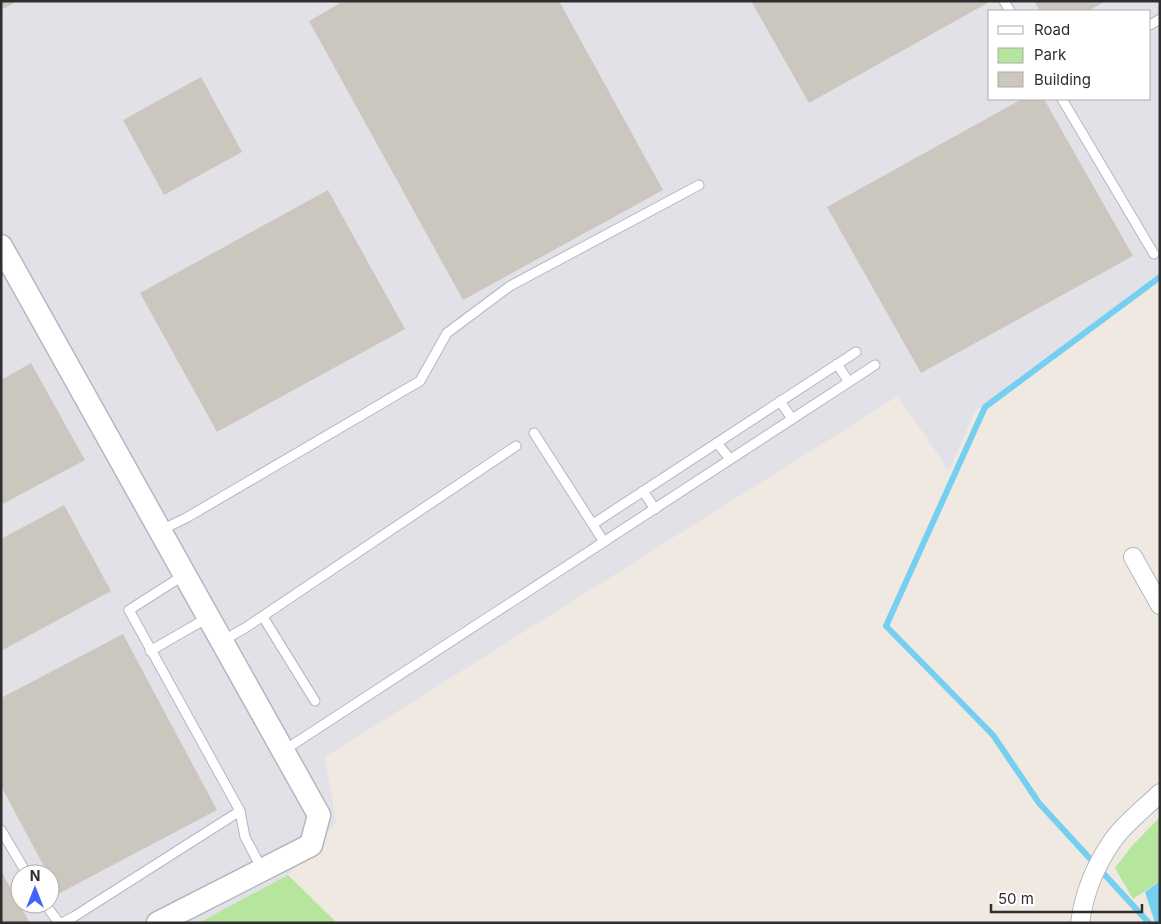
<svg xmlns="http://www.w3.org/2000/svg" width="1161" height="924" viewBox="0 0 1161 924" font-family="Inter,sans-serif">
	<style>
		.industrial { fill: #e3e1e8; fill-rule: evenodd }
		.green { fill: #b6e59e }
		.water { fill: #75cff0 }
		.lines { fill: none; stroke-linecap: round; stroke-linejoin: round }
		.stream { stroke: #75cff0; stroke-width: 6 }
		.building { fill: #cbc7bf }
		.service-casing { stroke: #b4b7c1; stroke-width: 11 }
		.minor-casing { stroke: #b4b7c1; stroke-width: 20 }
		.tertiary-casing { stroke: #b4b7c1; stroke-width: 25 }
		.service { stroke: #fff; stroke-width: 9 }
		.minor { stroke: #fff; stroke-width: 18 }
		.tertiary { stroke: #fff; stroke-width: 22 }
	</style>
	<rect width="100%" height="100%" fill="#efe9e1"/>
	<path class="industrial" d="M1 1H1160V275L975 411 949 471 898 396 325 757 336 822 288 875 198 923H1ZM990 11H1150V99H990ZM20 874H50V904H20Z"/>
	<g class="green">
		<polygon points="1160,817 1160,881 1133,899 1115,868 1131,847"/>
		<polygon points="288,875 337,923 198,923"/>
	</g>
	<polygon class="water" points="1160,881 1160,923 1155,923 1145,892"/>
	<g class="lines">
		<polyline class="stream" points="1149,923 1039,803 993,735 886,626 985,407 1160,277"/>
	</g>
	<g class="building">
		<polygon points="1,1 17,1 1,10"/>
		<polygon points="344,1 559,1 663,190 463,300 309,21"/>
		<polygon points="751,1 991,1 809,103"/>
		<polygon points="1034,1 1106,1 1088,11 1040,11"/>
		<polygon points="201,77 242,152 164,195 123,120"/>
		<polygon points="1022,99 1044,99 1133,256 921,373 827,207"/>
		<polygon points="328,190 405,329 217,432 140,293"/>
		<polygon points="31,363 85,460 1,505 1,380"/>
		<polygon points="64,505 111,591 1,651 1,539"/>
		<polygon points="123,634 217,810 58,894 50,878 50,874 48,874 1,786 1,698"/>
		<polygon points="1,871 30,923 1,923"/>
	</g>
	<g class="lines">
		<g class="service-casing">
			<g id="service">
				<polyline points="1004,1 1010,11"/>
				<polyline points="1150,25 1160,19"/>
				<polyline points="1062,99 1154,254"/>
				<polyline points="837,364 849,382"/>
				<polyline points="780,401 792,419"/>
				<polyline points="534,433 604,542"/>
				<polyline points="717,443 730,459"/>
				<polyline points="643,491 655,509"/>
				<polyline points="593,524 856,352"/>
				<polyline points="161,530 186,518 420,381 447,333 510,286 699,185"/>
				<polyline points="184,575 129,610 240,811 245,837 262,869"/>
				<polyline points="263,617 315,701"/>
				<polyline points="222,641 245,628 516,446"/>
				<polyline points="150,651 209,617"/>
				<polyline points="283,751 875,365"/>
				<polyline points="1,830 27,874"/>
				<polyline points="45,904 59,923"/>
				<polyline points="62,923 75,916 240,811"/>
			</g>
		</g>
		<g class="minor-casing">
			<g id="minor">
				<polyline points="1133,557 1160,605"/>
				<path d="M1080 923C1084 894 1096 864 1113 840 1124 824 1146 807 1160 793"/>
			</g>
		</g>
		<g class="tertiary-casing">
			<polyline id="tertiary" points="1,246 319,815 311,845 158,923"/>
		</g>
		<use href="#service" class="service"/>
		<use href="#minor" class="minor"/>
		<use href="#tertiary" class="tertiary"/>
	</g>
	<rect width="1161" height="924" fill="none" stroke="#2e2e2e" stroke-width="5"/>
	<rect x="988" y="10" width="162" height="90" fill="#ffffff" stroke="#ababab"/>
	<rect x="998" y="26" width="25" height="8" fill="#ffffff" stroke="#ababab"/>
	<text x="1034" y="35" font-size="15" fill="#2e2e2e">Road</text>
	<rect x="998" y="48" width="25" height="15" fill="#b6e59e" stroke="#ababab"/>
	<text x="1034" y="60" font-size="15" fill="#2e2e2e">Park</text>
	<rect x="998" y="72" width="25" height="15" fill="#cbc7bf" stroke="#ababab"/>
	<text x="1034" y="85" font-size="15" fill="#2e2e2e">Building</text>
	<g transform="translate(35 889)"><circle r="24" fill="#ffffff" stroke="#ababab"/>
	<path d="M0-4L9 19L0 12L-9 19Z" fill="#4264fb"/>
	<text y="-8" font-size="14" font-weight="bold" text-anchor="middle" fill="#2e2e2e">N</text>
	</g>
	<path d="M991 904v8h151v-8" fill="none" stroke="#2e2e2e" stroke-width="2.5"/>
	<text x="998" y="904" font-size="15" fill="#2e2e2e" stroke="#ffffff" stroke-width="4" paint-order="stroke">50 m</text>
</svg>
